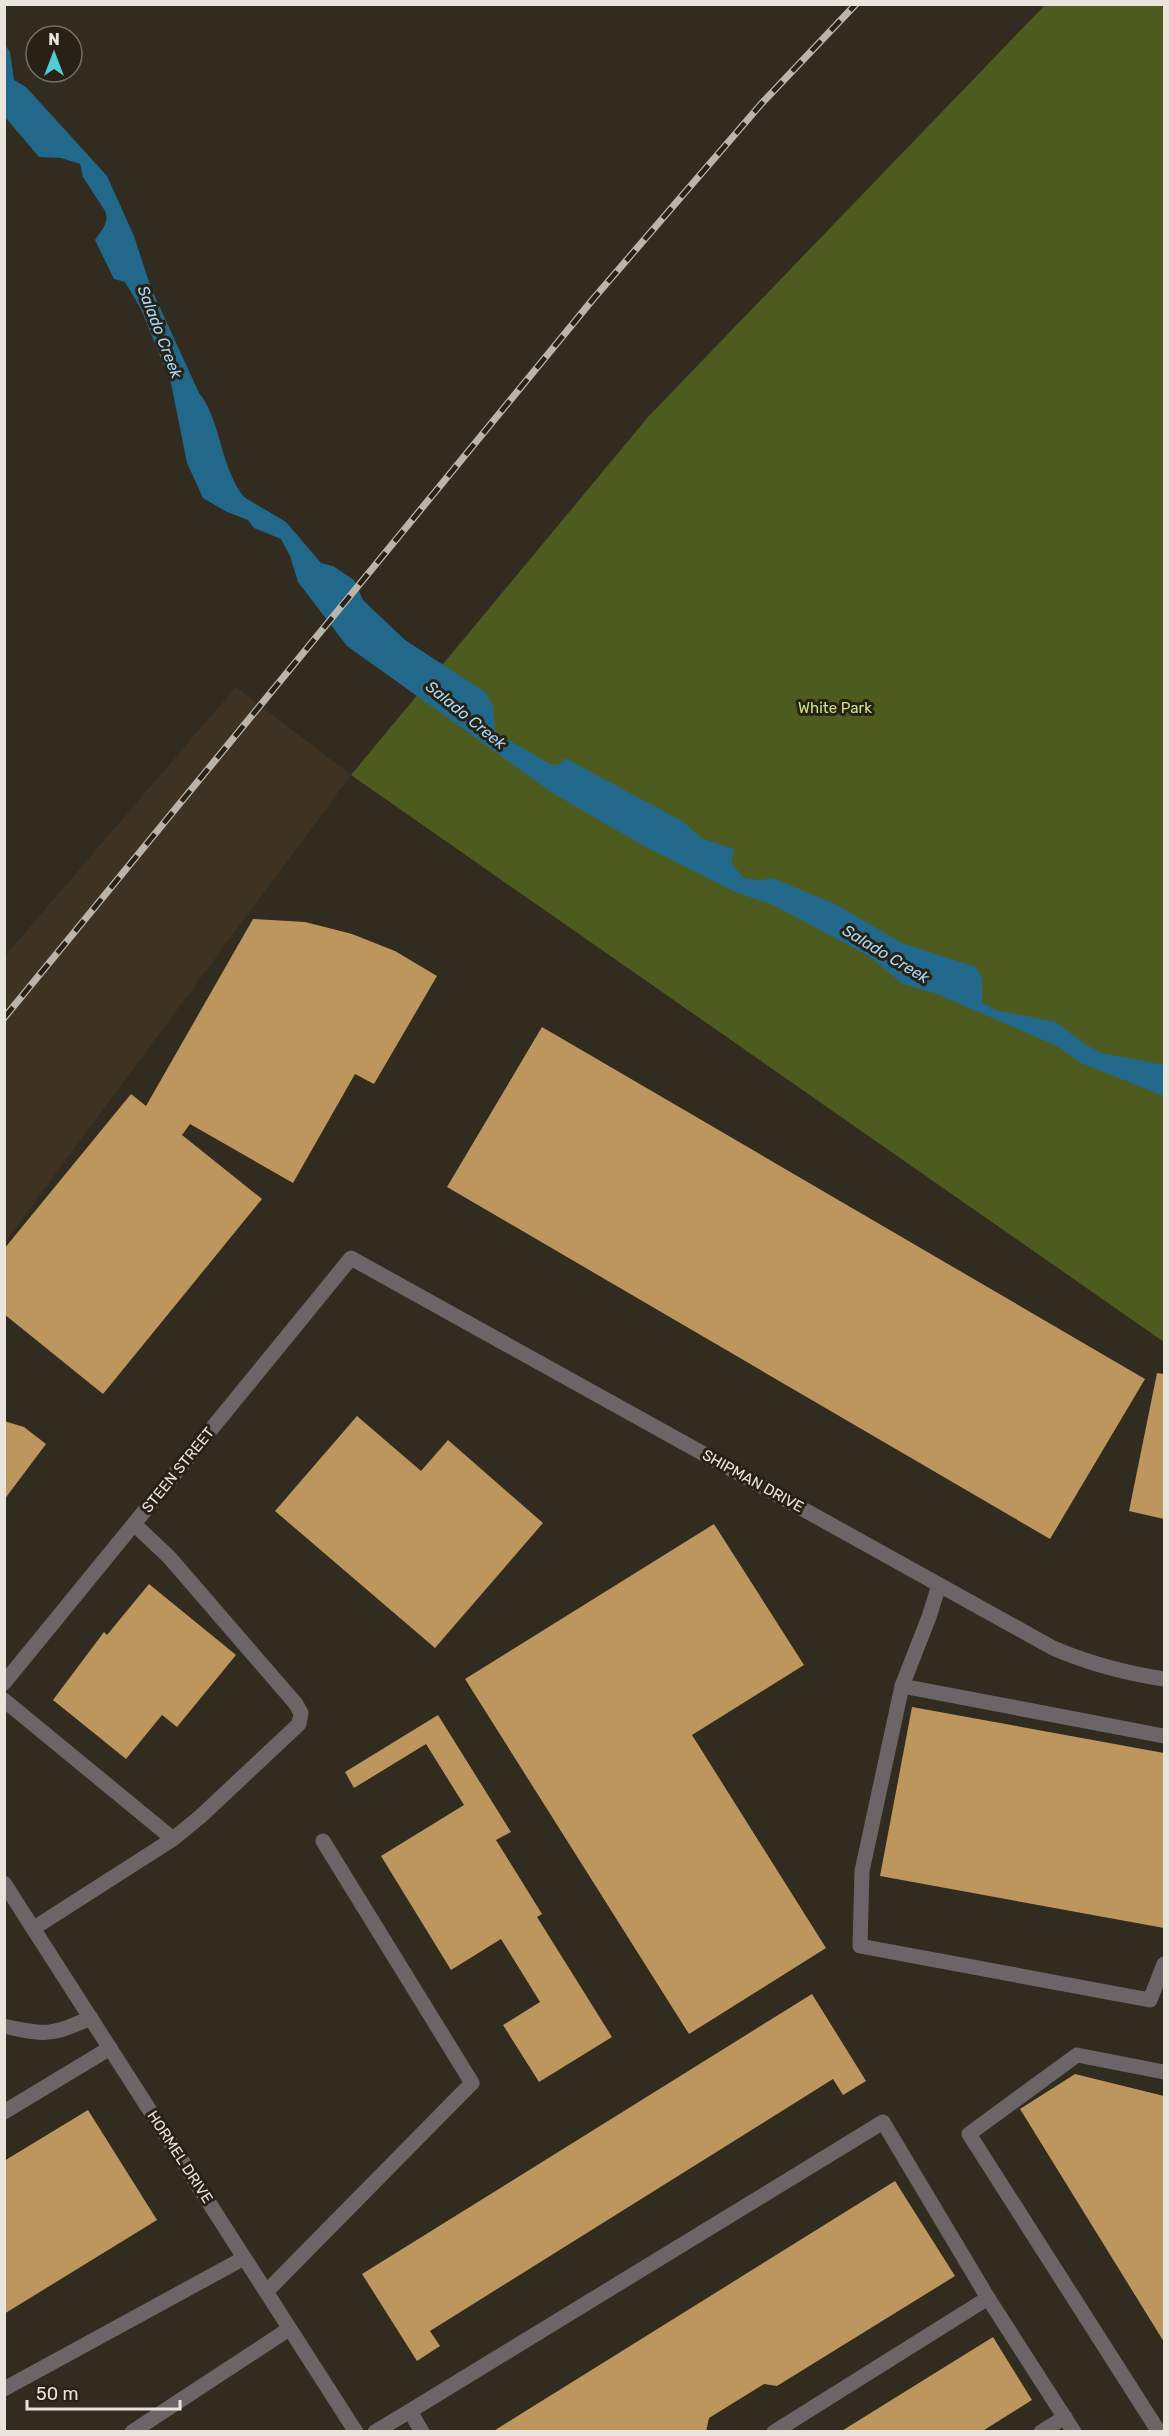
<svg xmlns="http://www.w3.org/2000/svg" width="1169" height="2436" viewBox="0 0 1169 2436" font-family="Rubik,sans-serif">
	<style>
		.built { fill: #3e3322 }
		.forest { fill: #4d5c1e }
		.water { fill: #22688b }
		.building { fill: #bc965c }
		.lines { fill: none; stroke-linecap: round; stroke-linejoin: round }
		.minor { stroke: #6c6568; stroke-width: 15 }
		.rail-casing { stroke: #bab4ab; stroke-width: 7 }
		.rail { stroke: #282116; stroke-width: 4.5; stroke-dasharray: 14; stroke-linecap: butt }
		.labels { text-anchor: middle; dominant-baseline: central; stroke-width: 6; stroke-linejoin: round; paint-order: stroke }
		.park-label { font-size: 15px; fill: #c9e288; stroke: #282116 }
		.street-label { font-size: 15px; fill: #e9e4dc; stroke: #282116 }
		.water-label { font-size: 16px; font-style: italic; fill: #a3d9f8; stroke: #282116 }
	</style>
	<rect width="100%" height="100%" fill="#322b1f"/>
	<polygon class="built" points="236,687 351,775 5,1242 5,956"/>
	<polygon class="forest" points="1045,5 1164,5 1164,1342 351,775 648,417"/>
	<path class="water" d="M5 45 10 52 14 80 26 87 107 176 134 236 151 288 199 393C220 417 220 467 244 497L286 522 321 563 333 566 354 580 363 600 405 640 485 692 493 706 495 732 550 764 558 765 565 758 682 821 703 839 734 849 731 862 743 878 760 880 773 878 837 905 902 943 976 967 982 978V1002L996 1010 1056 1022 1086 1045 1102 1053 1164 1065V1096L1081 1063 1057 1046 937 994 903 984 867 955 771 904 735 892 644 846 554 794 347 646 298 582 290 556 281 539 254 528 248 520 227 512 203 498 187 463 171 383 141 309 125 282 114 279 95 240C101 231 110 222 105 211L83 177 80 164 61 158 39 157 5 117Z"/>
	<g class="building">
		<polygon points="253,919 305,922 352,934 395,951 437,976 374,1084 355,1074 293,1183 190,1124 182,1135 262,1199 103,1394 4,1314 4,1249 131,1094 146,1106"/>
		<polygon points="542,1027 1145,1379 1050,1539 447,1187"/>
		<polygon points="1157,1373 1164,1374 1164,1519 1129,1511"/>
		<polygon points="357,1416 421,1471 448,1440 543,1523 435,1648 275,1511"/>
		<polygon points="4,1421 24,1427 46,1444 4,1500"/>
		<polygon points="714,1524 804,1665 692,1735 826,1948 689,2034 465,1679"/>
		<polygon points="149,1584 236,1655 177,1727 162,1715 126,1759 53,1700 104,1632 107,1635"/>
		<polygon points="912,1707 1164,1753 1164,1928 880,1876"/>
		<polygon points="438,1715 511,1832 496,1840 542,1914 537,1917 612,2037 539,2082 503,2025 540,2002 501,1939 451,1970 381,1856 464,1805 426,1744 354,1788 345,1772"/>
		<polygon points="812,1994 866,2081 843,2095 833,2079 430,2331 440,2346 417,2361 362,2274"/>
		<polygon points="1075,2074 1164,2096 1164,2342 1020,2109"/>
		<polygon points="88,2110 157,2220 4,2314 4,2161"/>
		<polygon points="895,2181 955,2276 777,2386 764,2384 709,2418 706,2432 492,2432"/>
		<polygon points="993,2337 1032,2400 981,2432 840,2432"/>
	</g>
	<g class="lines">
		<g class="minor">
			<polyline points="939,1585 929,1617 902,1686 862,1871 860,1946 1150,2000 1164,1964"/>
			<path d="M4 1683 351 1258 1053 1648C1090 1664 1125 1673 1164 1679"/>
			<polyline points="902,1686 1164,1736"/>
			<polyline points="4,1700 173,1839"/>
			<polyline points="4,1883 356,2432"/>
			<polyline points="34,1928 173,1839 201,1816 299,1724 301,1713 296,1704 169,1557 134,1524"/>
			<path d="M4 2026C47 2036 51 2035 91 2018"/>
			<polyline points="4,2112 110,2048"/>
			<polyline points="266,2292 472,2083 323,1841"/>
			<polyline points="4,2389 244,2258"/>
			<polyline points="410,2411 883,2122 988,2298"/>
			<polyline points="132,2432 289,2329"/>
			<polyline points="375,2432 410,2411 422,2432"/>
			<polyline points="774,2432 988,2298 1074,2432"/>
			<polyline points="1041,2432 1065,2417"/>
			<polyline points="1159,2432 969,2134 1077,2055 1164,2072"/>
		</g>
		<g class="rail-casing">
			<polyline id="rail" points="4,1018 594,298 762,103 856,4"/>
		</g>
		<use href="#rail" class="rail"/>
	</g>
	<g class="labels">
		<g class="park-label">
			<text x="835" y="708">White Park</text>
		</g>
		<g class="street-label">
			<text transform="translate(178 1470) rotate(-51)">STEEN STREET</text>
			<text transform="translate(753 1481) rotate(29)">SHIPMAN DRIVE</text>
			<text transform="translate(180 2157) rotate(57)">HORMEL DRIVE</text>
		</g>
		<g class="water-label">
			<text transform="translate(160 332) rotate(69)">Salado Creek</text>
			<text transform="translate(466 715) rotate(39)">Salado Creek</text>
			<text transform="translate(886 954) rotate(31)">Salado Creek</text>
		</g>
	</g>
	<rect width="1169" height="2436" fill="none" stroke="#e9e4dc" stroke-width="12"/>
	<g transform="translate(54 54)"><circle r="28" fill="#282116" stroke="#756f65" stroke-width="1.5"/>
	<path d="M0-4.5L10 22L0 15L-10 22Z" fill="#52cbd9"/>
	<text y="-9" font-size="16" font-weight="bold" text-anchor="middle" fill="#e9e4dc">N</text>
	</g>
	<path d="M27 2400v9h153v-9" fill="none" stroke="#e9e4dc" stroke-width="3"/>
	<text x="36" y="2400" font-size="18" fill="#e9e4dc" stroke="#282116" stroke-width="4.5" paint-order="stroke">50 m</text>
</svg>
